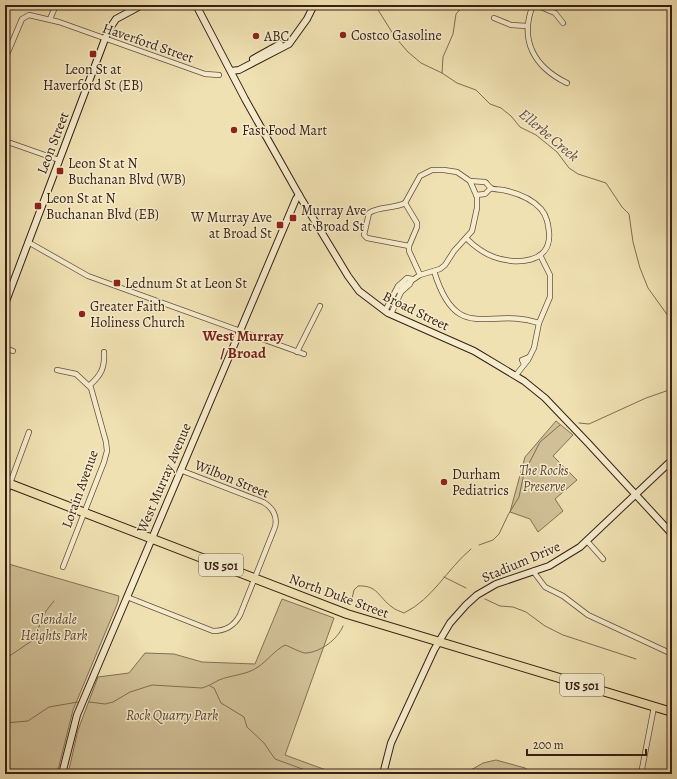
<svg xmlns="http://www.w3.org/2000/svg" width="677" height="779" viewBox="0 0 677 779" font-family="Alegreya,serif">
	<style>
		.green { fill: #d1c097; stroke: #847055 }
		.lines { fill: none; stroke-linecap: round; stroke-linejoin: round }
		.stream { stroke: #806c52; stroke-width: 1 }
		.street-casing { stroke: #65503b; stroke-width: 6 }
		.secondary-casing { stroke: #371f13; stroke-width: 8 }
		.highway-casing { stroke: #371f13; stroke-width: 10 }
		.street { stroke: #f5eccd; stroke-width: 4.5 }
		.secondary { stroke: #f5eccd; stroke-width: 6 }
		.highway { stroke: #f0e1b2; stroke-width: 8 }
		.poi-dot { fill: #8f2418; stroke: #f5eccd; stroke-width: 1.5 }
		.labels { text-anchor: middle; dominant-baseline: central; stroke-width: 3; stroke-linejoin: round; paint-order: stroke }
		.shield { fill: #f5eccd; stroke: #705c4b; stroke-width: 1 }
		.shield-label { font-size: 13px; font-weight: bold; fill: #371f13 }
		.poi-label { font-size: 14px; fill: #371f13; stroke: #f5eccd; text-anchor: start }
		.street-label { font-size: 14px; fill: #371f13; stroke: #f5eccd }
		.park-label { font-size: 14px; font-style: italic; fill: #5e4734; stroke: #f5eccd }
		.water-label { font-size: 15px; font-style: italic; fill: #624c38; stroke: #f5eccd }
		.neighbourhood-label { font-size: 15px; font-weight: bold; fill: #7a1f14; stroke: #f5eccd }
	</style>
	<rect width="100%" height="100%" fill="#f0e1b2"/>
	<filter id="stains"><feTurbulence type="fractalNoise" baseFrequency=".005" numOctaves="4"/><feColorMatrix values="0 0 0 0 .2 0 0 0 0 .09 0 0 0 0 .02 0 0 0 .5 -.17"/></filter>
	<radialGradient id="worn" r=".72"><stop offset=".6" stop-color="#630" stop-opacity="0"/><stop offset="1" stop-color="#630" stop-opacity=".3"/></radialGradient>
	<g class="green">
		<polygon points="556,421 573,435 553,456 577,480 555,499 563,511 538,532 530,519 510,512 525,457"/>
		<polygon points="5,563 119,596 118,602 73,710 57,774 14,774 5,768"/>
		<polygon points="282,599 334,618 285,755 337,774 68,774 78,730 98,677 129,673 145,653 174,654 202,662 255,664"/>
		<polygon points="496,760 525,768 535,774 464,774 483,763"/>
	</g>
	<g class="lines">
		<g class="stream">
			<polyline points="375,5 395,37 408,52 421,63 442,73 457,83 476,90 490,104 501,108 511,116 520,127 536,135 557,152 569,168 578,174 606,183 622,207 629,214 633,242 640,268 648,288 671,320 672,333"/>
			<polyline points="442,73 443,57 453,34 456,14 464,5"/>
			<polyline points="579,423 589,424 646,398 672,389"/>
			<polyline points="479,545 493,540 499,534 508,515 519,497 524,473 540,442 560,425"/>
			<polyline points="444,577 466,588"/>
			<polyline points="485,599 500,606 513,607 526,612 545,626 563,635 636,659"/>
			<path d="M351 603 354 590 358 586C378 585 378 597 392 607 395 610 400 611 404 613 433 599 447 569 471 549"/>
			<polyline points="5,659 33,640 46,611 54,601"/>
			<polyline points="210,686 214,688 221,703 244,717 247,727 264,743 275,759 316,774"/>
			<path d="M89 702 105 704 113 702 130 692 152 685 202 688C209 686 213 683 219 680 231 675 247 675 258 667 268 660 274 651 285 645 291 647 301 653 306 653 321 652 338 639 343 626"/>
			<polyline points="5,723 28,721 49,707 78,702"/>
		</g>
		<g class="street-casing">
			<g id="street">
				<path d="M533 5C519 40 534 67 567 83"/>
				<polyline points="536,5 555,13 563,23"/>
				<polyline points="494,18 511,25 527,26"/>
				<polyline points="50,19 56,5"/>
				<polyline points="5,59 22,19 29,15 59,22 205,74 219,75"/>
				<polyline points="5,141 59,160"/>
				<polyline points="476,195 485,194 491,188"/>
				<path d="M405 203C394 209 379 206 369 213L364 235 367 238 409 246"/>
				<path d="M466 238C474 246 483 253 494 257 515 265 552 264 549 232 548 224 547 216 541 209 532 199 517 193 503 190 500 189 494 190 491 188 489 187 487 183 485 182L470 181"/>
				<polyline points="28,242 88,276 304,354"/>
				<path d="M434 271C457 346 488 306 539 323"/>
				<polyline points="397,290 401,292 402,287 420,275 440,269 445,265 454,251 472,231 477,208 477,197 470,181 457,172 444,170 432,170 420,176 405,203 417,223 417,227 409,246 409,251 420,275"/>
				<polyline points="385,311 398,286 407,278 412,279"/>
				<polyline points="391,314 401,292 410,284 412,279"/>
				<polyline points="5,348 13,351"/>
				<polyline points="297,352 320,306"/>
				<polyline points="524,364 522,360 529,357"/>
				<polyline points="57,370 76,374 91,388 106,442 107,451 104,462 63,567"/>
				<polyline points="516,375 528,360 534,348 539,323 550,297 550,275 540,255"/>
				<path d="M90 385C101 375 105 368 104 352"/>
				<polyline points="5,497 29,432"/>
				<polyline points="587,541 603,559"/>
				<polyline points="533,571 545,587 563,596 588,615 672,654"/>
				<path d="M127 597 213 631C226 631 234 626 240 615L275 527C278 516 272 507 263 502L180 470"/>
				<polyline points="641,774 654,707"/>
			</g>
		</g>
		<g class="secondary-casing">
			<g id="secondary">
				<polyline points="196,5 245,99 299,195 348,276 359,291 388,313 474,351 524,381 545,398 588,443 672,534"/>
				<polyline points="253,59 280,44"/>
				<polyline points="231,71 239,70 289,44 307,19 314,5"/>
				<polyline points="5,304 108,31 116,19 142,5"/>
				<polyline points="62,774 77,715 296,199 299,195"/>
				<polyline points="383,774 391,743 434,650 450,623 466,605 477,595 496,584 549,566 580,547 672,460"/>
			</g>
		</g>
		<g class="highway-casing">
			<polyline id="highway" points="5,482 347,614 672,712"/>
		</g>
		<use href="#street" class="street"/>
		<use href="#secondary" class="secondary"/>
		<use href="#highway" class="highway"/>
	</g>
	<g class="poi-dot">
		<circle cx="343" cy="35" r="4"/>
		<circle cx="256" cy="36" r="4"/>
		<rect x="89" y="50" width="8" height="8" rx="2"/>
		<circle cx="234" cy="130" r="4"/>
		<rect x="56" y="167" width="8" height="8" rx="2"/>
		<rect x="34" y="202" width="8" height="8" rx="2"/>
		<rect x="289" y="214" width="8" height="8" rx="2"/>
		<rect x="276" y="221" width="8" height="8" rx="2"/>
		<rect x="113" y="279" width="8" height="8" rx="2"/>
		<circle cx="82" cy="314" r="4"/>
		<circle cx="444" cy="482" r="4"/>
	</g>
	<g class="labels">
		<g class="shield">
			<rect x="199" y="554" width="44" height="22" rx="3"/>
			<rect x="560" y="674" width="44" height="22" rx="3"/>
		</g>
		<g class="shield-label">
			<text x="221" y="565">US 501</text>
			<text x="582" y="685">US 501</text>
		</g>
		<g class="poi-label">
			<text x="351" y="35">Costco Gasoline</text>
			<text x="264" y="36">ABC</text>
			<text x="93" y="69" text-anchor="middle">Leon St at<tspan x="93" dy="16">Haverford St (EB)</tspan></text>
			<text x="242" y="130">Fast Food Mart</text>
			<text x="68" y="163">Leon St at N<tspan x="68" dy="16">Buchanan Blvd (WB)</tspan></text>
			<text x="46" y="198">Leon St at N<tspan x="46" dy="16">Buchanan Blvd (EB)</tspan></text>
			<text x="301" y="210">Murray Ave<tspan x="301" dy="16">at Broad St</tspan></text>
			<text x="272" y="217" text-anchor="end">W Murray Ave<tspan x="272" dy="16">at Broad St</tspan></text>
			<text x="125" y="283">Lednum St at Leon St</text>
			<text x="90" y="306">Greater Faith<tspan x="90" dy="16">Holiness Church</tspan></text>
			<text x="452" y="474">Durham<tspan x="452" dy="16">Pediatrics</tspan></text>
		</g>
		<g class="street-label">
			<text transform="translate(148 43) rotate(19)">Haverford Street</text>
			<text transform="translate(53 143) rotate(-69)">Leon Street</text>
			<text transform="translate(416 311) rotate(26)">Broad Street</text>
			<text transform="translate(164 478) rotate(-67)">West Murray Avenue</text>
			<text transform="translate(232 479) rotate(22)">Wilbon Street</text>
			<text transform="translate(80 489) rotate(-70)">Lorain Avenue</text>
			<text transform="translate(521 562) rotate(-23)">Stadium Drive</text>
			<text transform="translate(339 596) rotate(20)">North Duke Street</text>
		</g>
		<g class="park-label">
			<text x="544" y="470">The Rocks<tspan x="544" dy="16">Preserve</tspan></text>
			<text x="54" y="619">Glendale<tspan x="54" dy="16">Heights Park</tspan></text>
			<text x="172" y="715">Rock Quarry Park</text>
		</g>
		<g class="water-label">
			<text transform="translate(549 135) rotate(40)">Ellerbe Creek</text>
		</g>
		<g class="neighbourhood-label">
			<text x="243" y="336">West Murray<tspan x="243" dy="17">/ Broad</tspan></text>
		</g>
	</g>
	<rect width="677" height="779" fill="none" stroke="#f0e1b2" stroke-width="20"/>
	<rect x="6" y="6" width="665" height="767" fill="none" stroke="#371f13" stroke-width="2"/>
	<rect x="10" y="10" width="657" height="759" fill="none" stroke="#371f13"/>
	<path d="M527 749v6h119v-6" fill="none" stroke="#371f13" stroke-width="2"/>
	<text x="533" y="749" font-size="12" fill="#371f13" stroke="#f5eccd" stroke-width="3" paint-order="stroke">200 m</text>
	<rect width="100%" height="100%" filter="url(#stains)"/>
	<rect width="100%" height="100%" fill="url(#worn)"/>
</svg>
